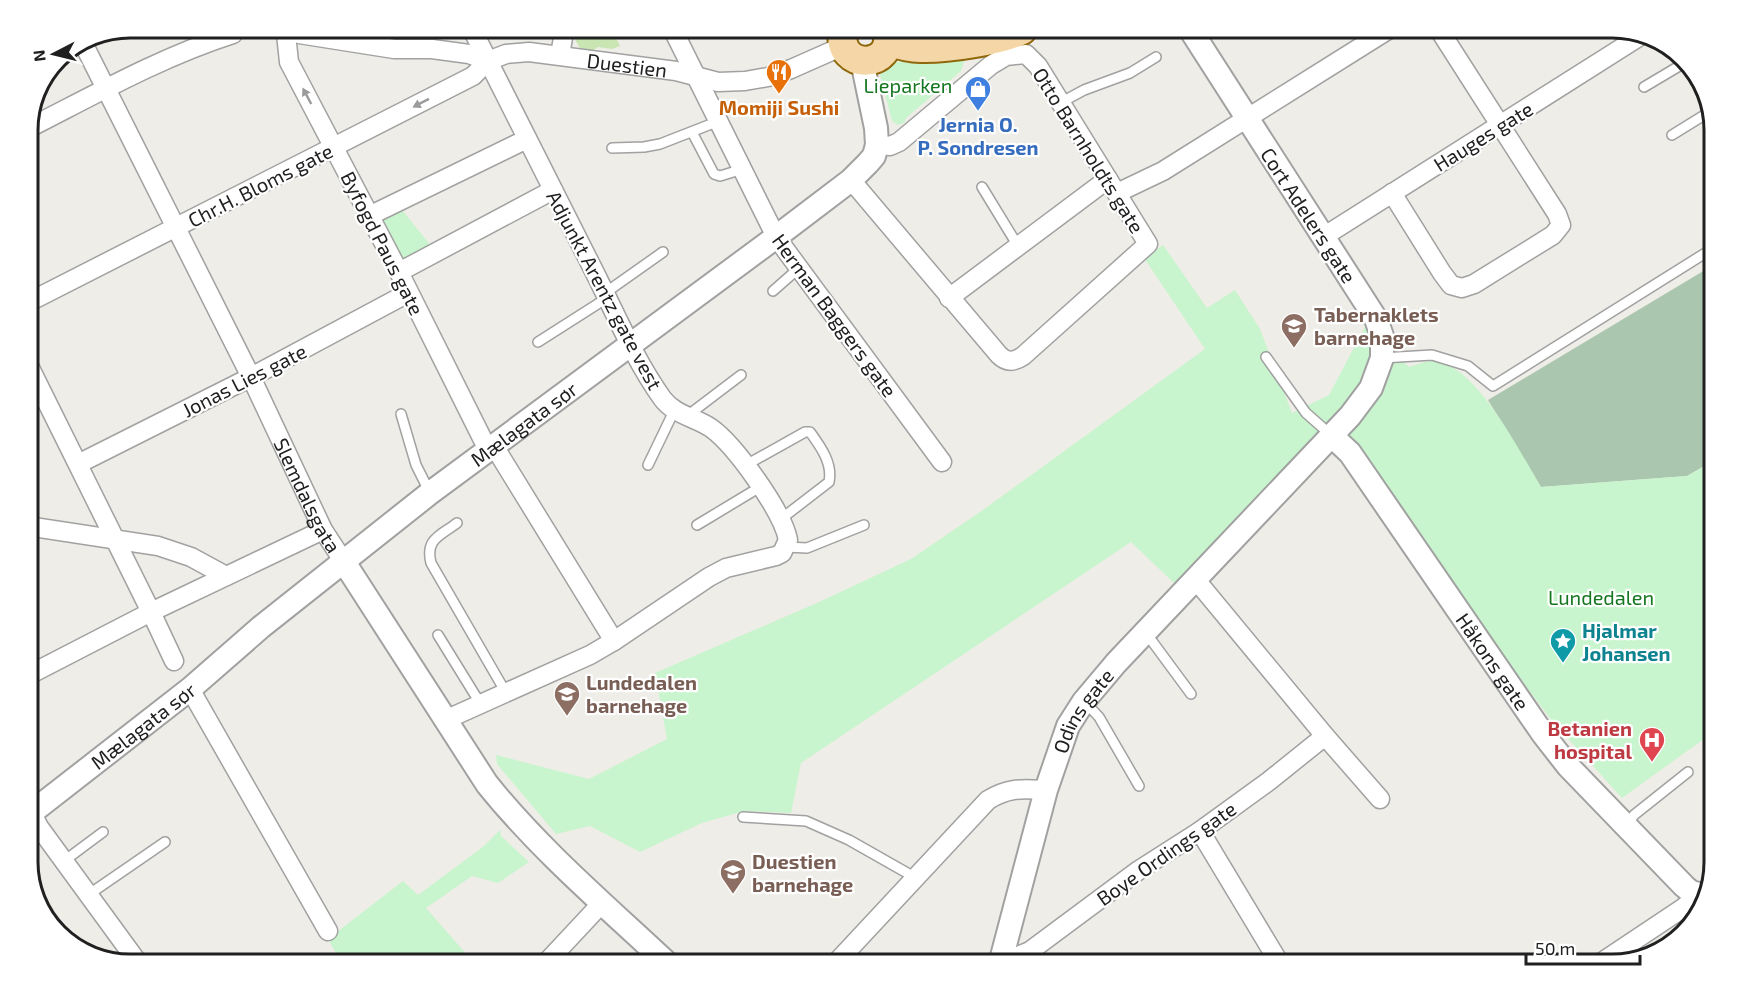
<svg xmlns="http://www.w3.org/2000/svg" width="1742" height="991" viewBox="0 0 1742 991" font-family="'Exo 2',sans-serif">
	<style>
		.grass { fill: #c9e5b1 }
		.cemetery { fill: #aac6af }
		.park { fill: #c8f5cd }
		.lines { fill: none; stroke-linecap: round; stroke-linejoin: round }
		.service-casing { stroke: #a1a1a1; stroke-width: 12 }
		.minor-casing { stroke: #a1a1a1; stroke-width: 21 }
		.tertiary-casing { stroke: #a1a1a1; stroke-width: 26 }
		.primary-casing { stroke: #8f680c; stroke-width: 32 }
		.service { stroke: #fff; stroke-width: 9 }
		.minor { stroke: #fff; stroke-width: 18 }
		.tertiary { stroke: #fff; stroke-width: 22 }
		.primary { stroke: #f5d6a6; stroke-width: 28 }
		.oneway { fill: #9b9b9b }
		.labels { text-anchor: middle; dominant-baseline: central; stroke-width: 4.5; stroke-linejoin: round; paint-order: stroke }
		.street-label { font-size: 20px; fill: #202020; stroke: #fff }
		.park-label { font-size: 20px; fill: #157620; stroke: #fff }
		.food-label { font-size: 20px; font-weight: bold; fill: #c56008; stroke: #fff }
		.shop-label { font-size: 20px; font-weight: bold; fill: #366cbe; stroke: #fff }
		.education-label { font-size: 20px; font-weight: bold; fill: #785e54; stroke: #fff; text-anchor: start }
		.culture-label { font-size: 20px; font-weight: bold; fill: #0d838f; stroke: #fff; text-anchor: start }
		.health-label { font-size: 20px; font-weight: bold; fill: #be3a42; stroke: #fff; text-anchor: end }
		.rim { fill: none; stroke: #202020; stroke-width: 3 }
	</style>
	<rect width="100%" height="100%" fill="#efede7"/>
	<polygon class="grass" points="583,32 610,32 613,39 616,38 620,46 612,49 598,47 592,51 580,48 574,38"/>
	<polygon class="cemetery" points="1715,264 1715,460 1687,476 1541,487 1488,400"/>
	<g class="park">
		<polygon points="967,52 961,71 906,118 905,122 898,125 892,121 879,71 891,63"/>
		<polygon points="402,210 432,247 404,262 381,217"/>
		<path d="M1163 245 1207 308 1235 290 1260 329 1292 413 1329 395 1365 327 1409 367C1416 365 1425 361 1432 361 1475 361 1521 454 1541 487L1687 476 1715 460V731L1622 798 1553 722 1328 425 1175 584 1131 542 801 763 791 813 744 811 702 823 640 852 590 826 556 834 497 764 496 755 589 779 667 739 655 673 819 602 911 559 980 512 1205 349 1144 258Z"/>
		<polygon points="500,830 501,836 529,862 498,883 472,876 426,908 468,956 459,964 342,964 328,939 403,881 418,895 484,846"/>
	</g>
	<g class="lines">
		<g class="service-casing">
			<g id="service">
				<polyline points="1644,87 1686,62"/>
				<polyline points="1060,103 1084,90 1130,73 1156,57"/>
				<polyline points="692,132 714,174 720,176 743,169"/>
				<polyline points="1672,135 1706,114 1709,106"/>
				<polyline points="612,148 644,147 660,144 719,121"/>
				<polyline points="982,187 1018,246"/>
				<polyline points="773,291 799,268"/>
				<polyline points="605,293 663,252"/>
				<polyline points="538,342 607,298"/>
				<polyline points="1266,357 1306,413 1331,435"/>
				<polyline points="1382,358 1432,355 1468,366 1493,386 1715,247"/>
				<polyline points="401,414 416,465 430,493"/>
				<polyline points="687,416 741,375"/>
				<polyline points="648,465 674,411"/>
				<path d="M746 465 805 432H810C820 446 833 463 829 482L781 519"/>
				<path d="M457 523C440 536 425 539 431 563L505 691"/>
				<polyline points="697,525 760,487"/>
				<polyline points="786,547 807,548 864,525"/>
				<polyline points="1146,633 1191,694"/>
				<polyline points="438,635 480,703"/>
				<polyline points="1084,701 1099,717 1139,786"/>
				<polyline points="743,817 806,821 849,840 916,878"/>
				<polyline points="1627,825 1634,815 1688,772"/>
				<polyline points="64,861 103,832"/>
				<polyline points="88,895 165,842"/>
			</g>
		</g>
		<g class="minor-casing">
			<g id="minor">
				<polyline points="674,32 776,237 942,462"/>
				<polyline points="286,34 289,62 399,272 488,450"/>
				<path id="s1" d="M299 34 394 49H432L469 54 488 61 506 54 529 52 676 71 718 82 745 81 768 77 791 69 843 46"/>
				<path id="s2" d="M82 41 251 377 323 530 344 562"/>
				<polyline points="560,55 564,32"/>
				<path d="M27 129C94 95 161 57 233 34"/>
				<path d="M851 180 999 355C1007 363 1014 362 1023 356L1148 244 1038 66 1026 54 1006 56 991 65 899 142 890 146 877 145"/>
				<polyline points="1117,193 1163,171 1391,28"/>
				<polyline points="1392,193 1442,273 1451,285 1462,288 1474,284 1553,235 1561,225 1557,214 1438,28"/>
				<polyline points="369,216 527,139"/>
				<polyline points="1323,237 1642,35"/>
				<polyline points="399,272 553,190"/>
				<polyline points="949,298 1108,179"/>
				<polyline points="27,303 473,76 488,61"/>
				<polyline points="27,362 151,612 174,661"/>
				<polyline points="494,446 614,641"/>
				<polyline points="78,464 251,377 408,293"/>
				<polyline points="27,526 158,546 191,557 226,576"/>
				<polyline points="1196,580 1325,736 1380,799"/>
				<polyline points="27,676 151,612 323,530"/>
				<polyline points="190,689 328,931"/>
				<path d="M445 720 590 655 614 641 709 577 726 568 776 556 782 553 788 540C783 512 735 445 711 428 695 417 674 415 662 398 635 360 616 315 595 273 554 193 514 113 474 33"/>
				<polyline points="32,813 39,827 139,964"/>
				<polyline points="1200,831 1280,964"/>
				<polyline points="1002,956 1018,956 1030,951 1139,870 1200,831 1269,781 1325,736"/>
				<polyline points="545,964 602,903"/>
				<path d="M835 964 988 800C1009 787 1022 789 1046 790"/>
				<polyline points="1599,964 1683,908 1699,895"/>
			</g>
		</g>
		<g class="tertiary-casing">
			<g id="tertiary">
				<path id="s3" d="M1333 437 1350 453 1543 734 1568 766 1684 886 1691 892 1706 896"/>
				<path d="M344 562 487 784C540 850 606 906 668 964"/>
				<path id="s4" d="M27 816 190 689 261 627 430 493 776 237 851 180 868 163 874 156 877 145 876 128 862 61"/>
				<path id="s5" d="M1000 964 1046 790 1068 726 1084 701 1116 663 1350 416 1371 388 1382 358V336L1376 319 1190 29"/>
			</g>
		</g>
		<g class="primary-casing">
			<g id="primary">
				<path d="M843 31C836 72 897 69 887 31"/>
				<path d="M888 41C899 45 909 48 920 48 946 49 999 41 1022 30"/>
			</g>
		</g>
		<use href="#service" class="service"/>
		<use href="#minor" class="minor"/>
		<use href="#tertiary" class="tertiary"/>
		<use href="#primary" class="primary"/>
	</g>
	<defs><path id="oneway-solid" d="M-6-.8H1V-3.2L6.5 0L1 3.2V.8H-6Z" transform="scale(1.5)"/></defs>
	<g class="oneway">
		<use href="#oneway-solid" transform="translate(307 96) rotate(-118)"/>
		<use href="#oneway-solid" transform="translate(421 103) rotate(153)"/>
	</g>
	<defs>
		<g id="restaurant-pin" transform="scale(1.35)"><path d="M0 17L-7.5 6A9.5 9.5 0 1 1 7.5 6Z" fill="#e8710a" stroke="#fff"/><path d="M-5-6h1v4h1v-4h1v4h1v-4h1v5L-1.5 .5V6h-2V.5L-5-1ZM5-6V6H3V1.5H1.5Q1.5-4 5-6Z" fill="#fff"/></g>
		<g id="shop-pin" transform="scale(1.35)"><path d="M0 17L-7.5 6A9.5 9.5 0 1 1 7.5 6Z" fill="#3f7fe0" stroke="#fff"/><path d="M-5-2.5h2.3a2.7 3.5 0 0 1 5.4 0H5L5.5 6h-11ZM-1.5-2.5h3a1.5 2.3 0 0 0-3 0Z" fill="#fff"/></g>
		<g id="school-pin" transform="scale(1.35)"><path d="M0 17L-7.5 6A9.5 9.5 0 1 1 7.5 6Z" fill="#8d6e63" stroke="#fff"/><path d="M0-5L7-2L0 1L-7-2ZM-4 1L0 2.5L4 1V4Q0 6-4 4Z" fill="#fff"/></g>
		<g id="sight-pin" transform="scale(1.35)"><path d="M0 17L-7.5 6A9.5 9.5 0 1 1 7.5 6Z" fill="#0f9aa8" stroke="#fff"/><path d="M0-6L1.8-2.2L6-1.7L2.9 1.2L3.7 5.4L0 3.3L-3.7 5.4L-2.9 1.2L-6-1.7L-1.8-2.2Z" fill="#fff"/></g>
		<g id="hospital-pin" transform="scale(1.35)"><path d="M0 17L-7.5 6A9.5 9.5 0 1 1 7.5 6Z" fill="#e0444e" stroke="#fff"/><path d="M-5-5h3v3.5h4V-5h3V5h-3V1.5h-4V5h-3Z" fill="#fff"/></g>
	</defs>
	<g fill-rule="evenodd">
		<use href="#restaurant-pin" x="779" y="72"/>
		<use href="#shop-pin" x="978" y="89"/>
		<use href="#school-pin" x="1294" y="326"/>
		<use href="#sight-pin" x="1563" y="641"/>
		<use href="#school-pin" x="567" y="694"/>
		<use href="#hospital-pin" x="1652" y="740"/>
		<use href="#school-pin" x="733" y="872"/>
	</g>
	<g class="labels">
		<g class="street-label">
			<text stroke="none"><textPath href="#s1" startOffset="333">Duestien</textPath></text>
			<text transform="translate(1483 136) rotate(-32)">Hauges gate</text>
			<text transform="translate(1089 150) rotate(58)">Otto Barnholdts gate</text>
			<text transform="translate(260 185) rotate(-27)">Chr.H. Bloms gate</text>
			<text transform="translate(1309 215) rotate(57)">Cort Adelers gate</text>
			<text transform="translate(383 243) rotate(63)">Byfogd Paus gate</text>
			<text transform="translate(605 290) rotate(62)">Adjunkt Arentz gate vest</text>
			<text transform="translate(835 315) rotate(54)">Herman Baggers gate</text>
			<text transform="translate(244 380) rotate(-27)">Jonas Lies gate</text>
			<text stroke="none"><textPath href="#s4" startOffset="633">Mælagata sør</textPath></text>
			<text stroke="none"><textPath href="#s2" startOffset="507">Slemdalsgata</textPath></text>
			<text stroke="none"><textPath href="#s3" startOffset="276">Håkons gate</textPath></text>
			<text stroke="none"><textPath href="#s5" startOffset="268">Odins gate</textPath></text>
			<text stroke="none"><textPath href="#s4" startOffset="147">Mælagata sør</textPath></text>
			<text transform="translate(1166 853) rotate(-35)">Boye Ordings gate</text>
		</g>
		<g class="park-label">
			<text x="908" y="85">Lieparken</text>
			<text x="1601" y="597">Lundedalen</text>
		</g>
		<g class="food-label">
			<text x="779" y="107">Momiji Sushi</text>
		</g>
		<g class="shop-label">
			<text x="978" y="124">Jernia O.<tspan x="978" dy="23">P. Sondresen</tspan></text>
		</g>
		<g class="education-label">
			<text x="1314" y="314">Tabernaklets<tspan x="1314" dy="23">barnehage</tspan></text>
			<text x="586" y="682">Lundedalen<tspan x="586" dy="23">barnehage</tspan></text>
			<text x="752" y="861">Duestien<tspan x="752" dy="23">barnehage</tspan></text>
		</g>
		<g class="culture-label">
			<text x="1582" y="630">Hjalmar<tspan x="1582" dy="23">Johansen</tspan></text>
		</g>
		<g class="health-label">
			<text x="1632" y="728">Betanien<tspan x="1632" dy="23">hospital</tspan></text>
		</g>
	</g>
	<path d="M0 0H1742V991H0ZM130 38H1612A92 92 0 0 1 1704 130V862A92 92 0 0 1 1612 954H130A92 92 0 0 1 38 862V130A92 92 0 0 1 130 38Z" fill="#fff" fill-rule="evenodd"/>
	<path class="rim" d="M130 38H1612A92 92 0 0 1 1704 130V862A92 92 0 0 1 1612 954H130A92 92 0 0 1 38 862V130A92 92 0 0 1 130 38Z"/>
	<g transform="translate(54 54) rotate(263)" stroke="#ffffff" stroke-width="4.5" paint-order="stroke">
	<path d="M0-4.5L10 22L0 15L-10 22Z" fill="#202020"/>
	<text y="-9" font-size="16" font-weight="bold" text-anchor="middle" fill="#202020">N</text>
	</g>
	<path d="M1526 955v9h114v-9" fill="none" stroke="#202020" stroke-width="3"/>
	<text x="1535" y="955" font-size="18" fill="#202020" stroke="#ffffff" stroke-width="4.5" paint-order="stroke">50 m</text>
</svg>
